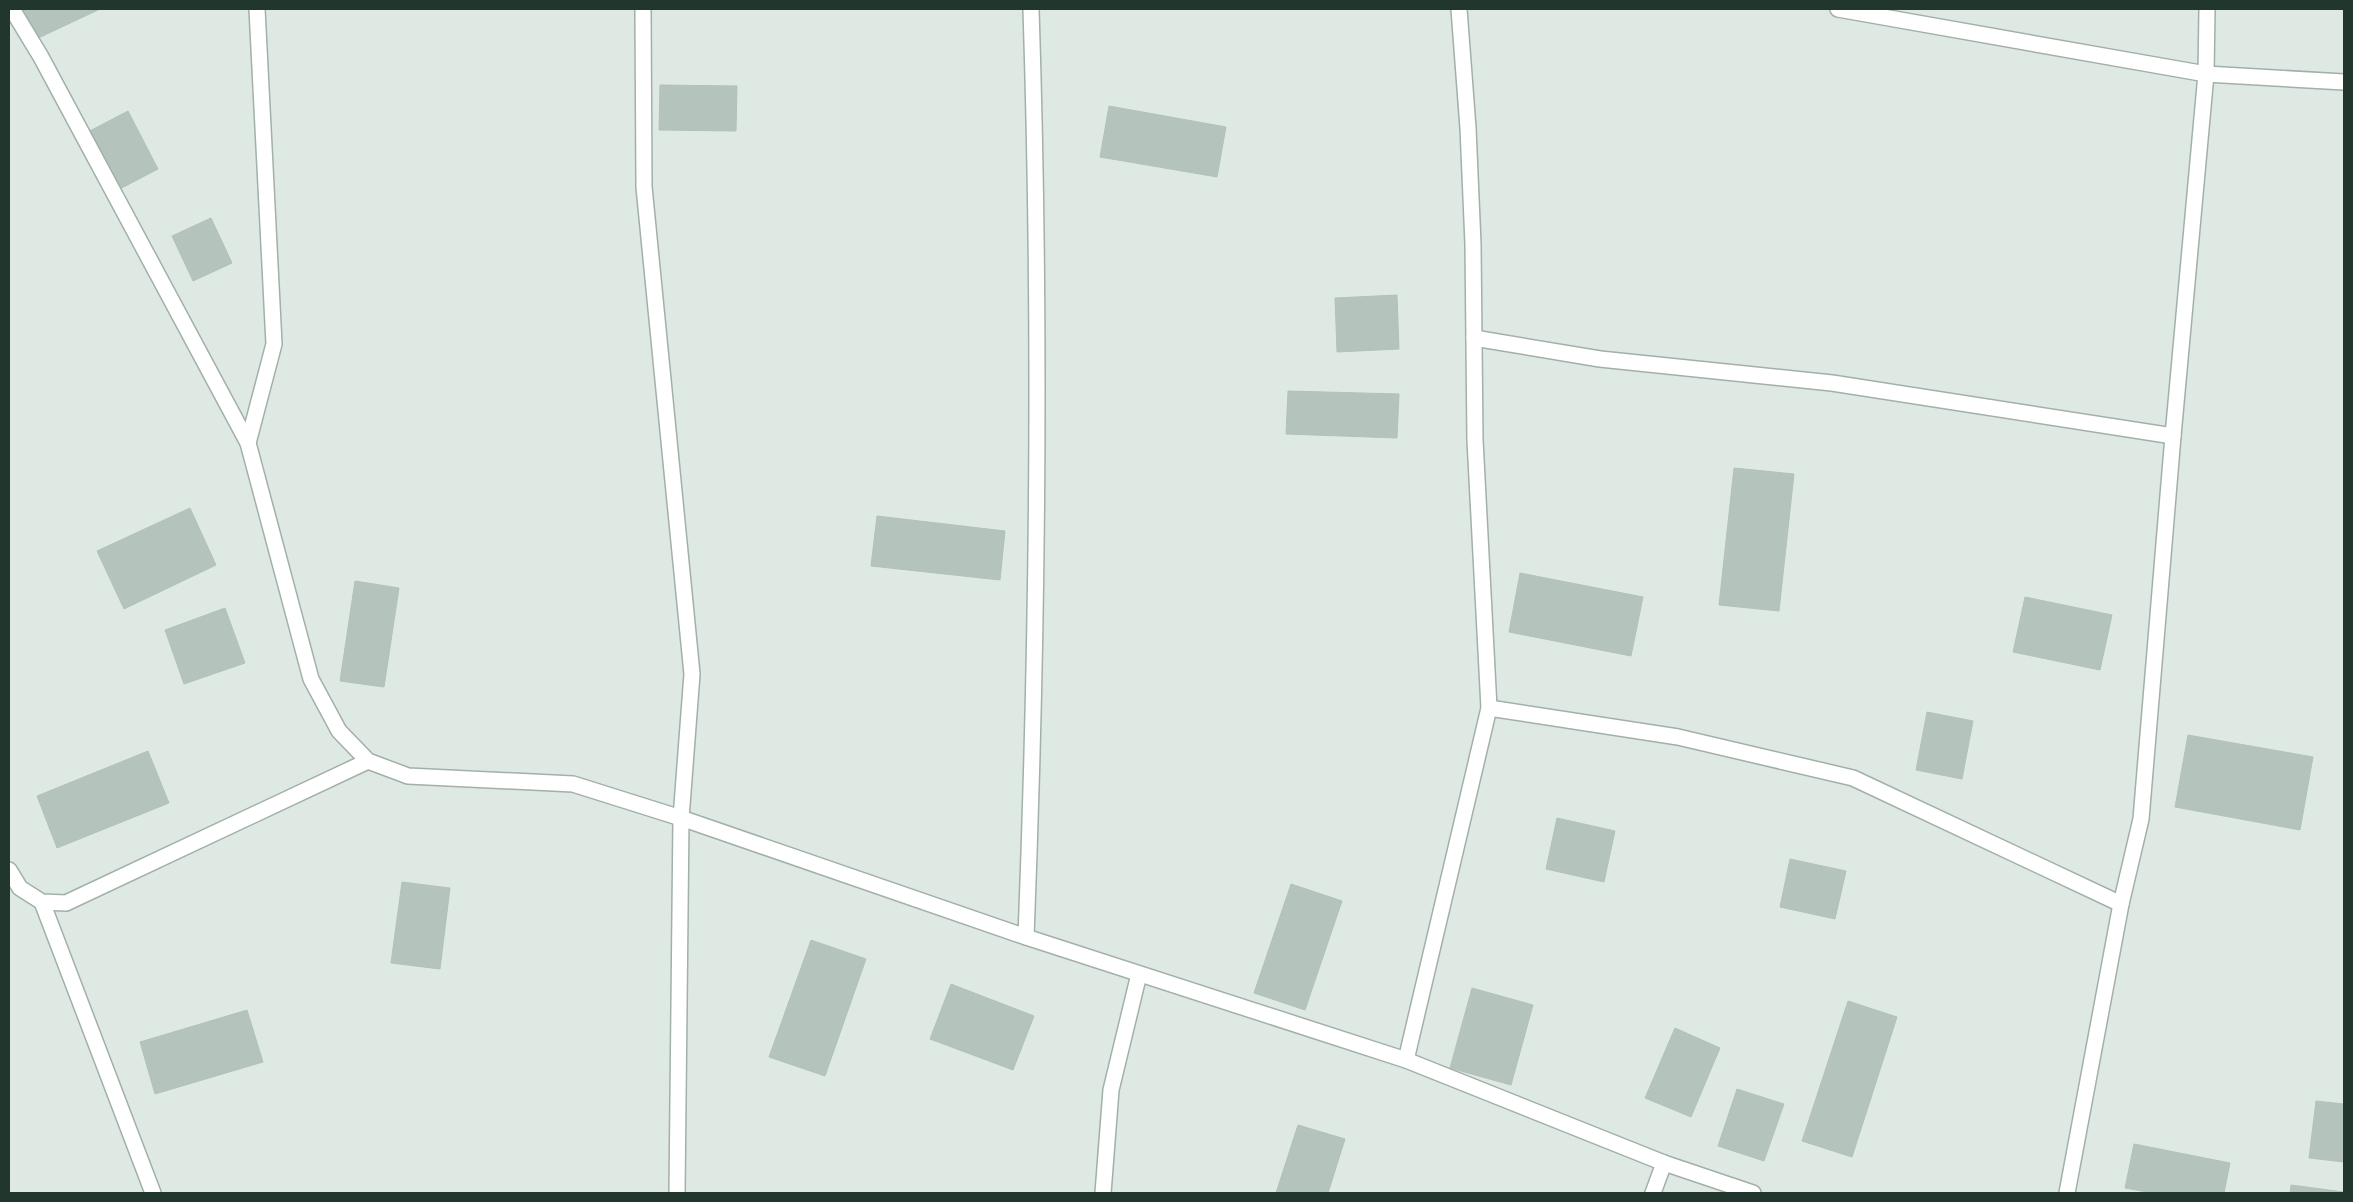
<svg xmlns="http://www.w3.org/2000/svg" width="2353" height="1202" viewBox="0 0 2353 1202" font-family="'IBM Plex Sans',sans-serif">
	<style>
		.building { fill: #b4c3bb; stroke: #b2c2b9 }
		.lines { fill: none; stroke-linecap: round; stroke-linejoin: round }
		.minor-casing { stroke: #a2b0a9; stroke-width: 18 }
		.minor { stroke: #fff; stroke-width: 15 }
	</style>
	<rect width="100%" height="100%" fill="#dfe9e3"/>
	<g class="building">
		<polygon points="17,9 100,9 32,41"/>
		<polygon points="660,85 737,86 736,131 659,130"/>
		<polygon points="1109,106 1226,127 1217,177 1100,157"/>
		<polygon points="128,111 158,169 114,192 84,134"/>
		<polygon points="211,218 232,263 193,281 172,236"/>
		<polygon points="1397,295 1399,349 1337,352 1335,298"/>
		<polygon points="1288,391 1399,394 1397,438 1286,434"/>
		<polygon points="1734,468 1794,474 1779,611 1719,605"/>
		<polygon points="190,508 216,565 124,609 97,551"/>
		<polygon points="877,516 1005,531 1000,580 871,566"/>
		<polygon points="1520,573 1643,597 1631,656 1509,632"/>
		<polygon points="355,581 399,588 384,687 340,681"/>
		<polygon points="2025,597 2112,615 2100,670 2013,652"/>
		<polygon points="225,608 245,663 184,684 165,630"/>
		<polygon points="1927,712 1973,721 1962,779 1916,770"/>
		<polygon points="2188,735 2313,757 2300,830 2175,807"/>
		<polygon points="148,751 169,803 57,848 37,796"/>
		<polygon points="1557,818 1615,831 1604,882 1546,869"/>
		<polygon points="1790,859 1846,871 1835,919 1780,907"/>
		<polygon points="402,882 450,888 440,969 391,963"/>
		<polygon points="1291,884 1342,901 1305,1010 1254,993"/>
		<polygon points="811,940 866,959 825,1076 769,1057"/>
		<polygon points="951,984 1034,1016 1013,1070 930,1039"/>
		<polygon points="1472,988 1533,1005 1511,1085 1450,1068"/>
		<polygon points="1848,1001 1897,1017 1852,1157 1802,1141"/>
		<polygon points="247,1010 263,1062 155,1094 140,1042"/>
		<polygon points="1675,1028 1720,1048 1691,1117 1645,1098"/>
		<polygon points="1737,1089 1784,1104 1764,1161 1718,1146"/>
		<polygon points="2316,1101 2344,1104 2344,1162 2309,1158"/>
		<polygon points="1298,1125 1345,1139 1328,1193 1276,1193"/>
		<polygon points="2134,1144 2230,1163 2224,1193 2153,1193 2125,1188"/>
		<polygon points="2291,1185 2344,1192 2344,1193 2290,1193"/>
	</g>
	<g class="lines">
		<g class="minor-casing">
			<g id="minor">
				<polyline points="12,9 41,57 248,443 311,679 339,731 368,761 408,776 573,784 681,818 1026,937 1406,1060 1664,1163 1753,1193"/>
				<polyline points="643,9 644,187 692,674 681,818 677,1193"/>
				<polyline points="1838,9 2206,74 2344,82"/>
				<polyline points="1474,338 1600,359 1832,383 2173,436"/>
				<polyline points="248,443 274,344 257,9"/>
				<polyline points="1489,708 1678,737 1853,778 2121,904"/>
				<polyline points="9,870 20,888 42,902 66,903 368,761"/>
				<polyline points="42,902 153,1193"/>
				<path d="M1026 937C1038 628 1041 318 1031 9"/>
				<polyline points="1406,1060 1489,708 1475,440 1473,244 1468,128 1459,9"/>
				<polyline points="1103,1193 1111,1090 1139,974"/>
				<polyline points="1653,1193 1664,1163"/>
				<polyline points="2067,1193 2121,904 2141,819 2173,436 2206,74 2207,9"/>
			</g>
		</g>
		<use href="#minor" class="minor"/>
	</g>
	<rect width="2353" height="1202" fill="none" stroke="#21372e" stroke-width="20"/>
</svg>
